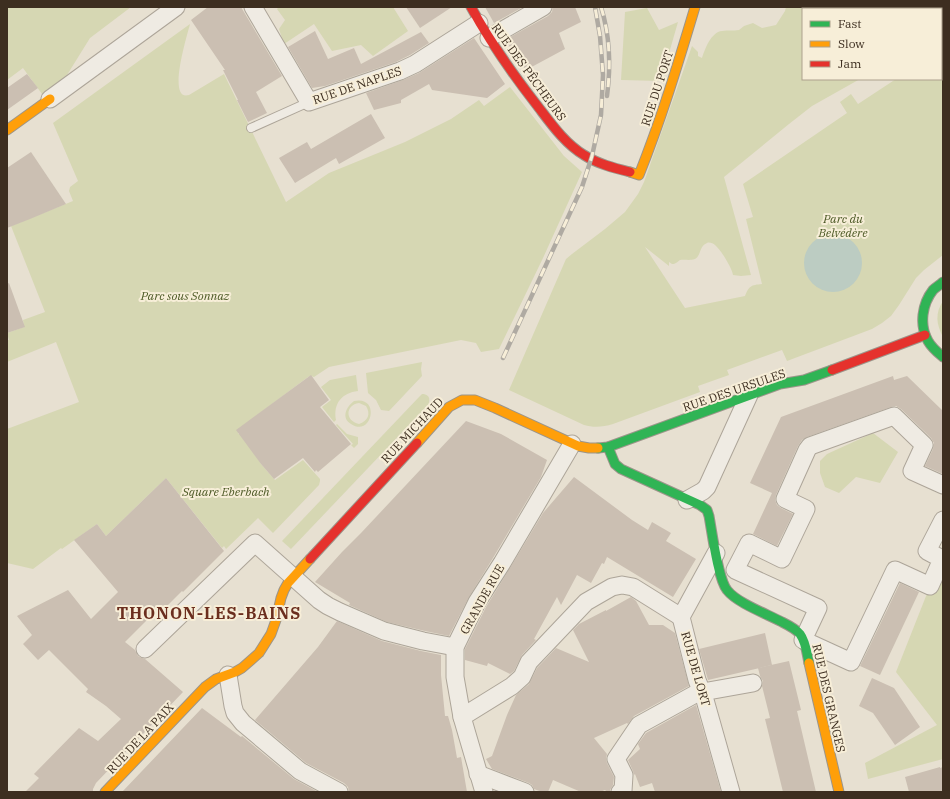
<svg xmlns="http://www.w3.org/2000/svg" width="950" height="799" viewBox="0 0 950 799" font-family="'IBM Plex Serif',serif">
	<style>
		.green { fill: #d6d7b3; fill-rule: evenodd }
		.water { fill: #bcccc2 }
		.building { fill: #cbbfb2 }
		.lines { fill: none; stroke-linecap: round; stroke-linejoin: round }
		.lane-casing { stroke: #ada599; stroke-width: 10 }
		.street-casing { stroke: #ada599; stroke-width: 19 }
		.fast-casing { stroke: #9c958a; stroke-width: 11 }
		.slow-casing { stroke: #9c958a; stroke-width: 11 }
		.jam-casing { stroke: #9c958a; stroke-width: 11 }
		.lane { stroke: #efebe3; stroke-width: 8 }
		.street { stroke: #efebe3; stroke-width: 17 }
		.fast { stroke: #30b455; stroke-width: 9 }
		.slow { stroke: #ff9f0a; stroke-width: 9 }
		.jam { stroke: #e5322d; stroke-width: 9 }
		.rail-casing { stroke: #afaaa2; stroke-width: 4.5 }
		.rail { stroke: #f7eed8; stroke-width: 3; stroke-dasharray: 9; stroke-linecap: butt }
		.labels { text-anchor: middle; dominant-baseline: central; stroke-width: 4; stroke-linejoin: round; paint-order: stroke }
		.street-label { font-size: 12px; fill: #3d2e20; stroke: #f7eed8 }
		.park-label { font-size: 12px; font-style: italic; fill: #4d5a26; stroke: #f7eed8 }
		.district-label { font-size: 16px; font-weight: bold; letter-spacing: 1px; fill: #6b2e1e; stroke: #f7eed8 }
	</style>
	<rect width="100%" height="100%" fill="#e7e0d1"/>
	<g class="green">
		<polygon points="7,7 131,7 90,38 67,75 42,94 23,68 7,80"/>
		<polygon points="279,7 393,7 408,31 373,56 361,45 332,51 314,24 284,44 279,29 285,20 277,9"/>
		<path d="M786 7H876L874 9H803V79H860L812 106 789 124 724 177 751 275 741 276 733 275C732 268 721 250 715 245 713 243 709 242 707 243 700 246 701 252 698 256 695 262 686 259 680 260 677 262 676 264 672 264L669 262V266L645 247 685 308 745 296C749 286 751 285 762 284L746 219 753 217 743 184 847 113 840 102 851 94 858 104 896 79H941V49L943 47V255L924 270 916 278 899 305 891 316 882 323 872 329 787 361 782 350 727 370 729 375 698 386 700 392 613 424C603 427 594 428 584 425L509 390 566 259 572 254 605 229 625 212 638 194 644 182 692 46 698 52V56L702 58C705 49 711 32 722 31 728 30 733 31 739 30L744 26 753 23 762 28 776 25 785 11Z"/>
		<polygon points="647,8 659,30 678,22 661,81 621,80 625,12"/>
		<path d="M190 24C188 33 166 102 189 95L224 74 286 202 329 173 405 142 451 119 479 100 484 106 510 87 564 156 582 172 543 258 499 349 481 352 476 343 461 340 329 367 314 377 311 376 308 377 240 428 238 431V434L242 431 261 464 275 480 303 460 320 479V481L319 485 273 533 258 518 226 549 224 546 222 548 166 478 106 536 97 524 62 549 61 548 33 569 7 563V429L79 402 56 342 7 362V340H9L7 333 24 327 23 320 45 312 11 226 73 201 69 191 70 187 78 181 53 123Z"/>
		<path d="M943 301V337C936 324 935 313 943 301Z"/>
		<polygon points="422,362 421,369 422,376 389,411 381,410 376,400 368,393 366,373"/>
		<path d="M356 375 358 391C342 393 333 403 336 420L334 422 322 407 331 400 321 387 330 380Z"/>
		<path d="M422 394C429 394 431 399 428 405L291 549 282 541 420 396Z"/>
		<path d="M354 401C381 395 372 438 351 424 341 418 346 407 354 401ZM359 403 366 406C371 414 368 421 359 424 345 421 345 405 359 403Z"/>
		<polygon points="337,424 347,434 358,437 358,444 354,448 351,445 353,444 336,425"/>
		<polygon points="873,433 898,452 880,483 856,477 839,493 825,487 820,473 820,461 827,454"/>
		<polygon points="943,571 943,759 868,779 865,763 937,725 896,672 930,586"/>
	</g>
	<circle class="water" cx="833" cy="263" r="29"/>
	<g class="building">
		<polygon points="208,7 241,7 282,76 256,92 267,113 248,122 237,100 238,100 223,70 225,70 191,20"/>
		<polygon points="406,7 452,7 420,28"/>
		<polygon points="485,7 523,7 494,23"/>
		<polygon points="553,7 575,7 581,22 559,33 565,49 526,70 505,40 548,16 552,12"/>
		<polygon points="315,31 328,59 354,48 361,64 421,32 429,43 410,55 396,62 325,86 312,88 288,47"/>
		<polygon points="474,38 505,84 487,98 432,90 429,84 401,100 401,103 374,110 366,93 403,80 419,73"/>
		<polygon points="27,74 38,88 7,110 7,88"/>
		<polygon points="371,114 385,138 339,164 336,158 295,183 279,158 307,142 311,149"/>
		<polygon points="31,152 66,204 30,219 7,228 7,168"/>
		<polygon points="9,283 25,327 7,333 7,284"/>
		<polygon points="311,375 329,400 320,407 351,444 318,472 316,470 315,472 303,458 274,479 261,464 236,430"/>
		<polygon points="893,376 894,380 907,376 943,411 943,474 925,466 933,449 934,443 931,438 901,409 896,406 891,407 807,437 802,440 798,446 776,495 775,500 777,505 781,508 793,514 777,546 753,534 772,493 750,483 781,417"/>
		<polygon points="466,421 501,434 547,460 541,477 493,558 469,597 449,636 425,631 387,622 349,605 350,603 315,582 342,552 361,533"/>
		<polygon points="574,477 632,520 648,530 652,522 671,533 666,541 696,559 673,597 607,557 604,564 602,563 591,583 577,575 561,605 557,597 534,639 536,640 522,655 514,671 510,674 488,663 487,666 465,660 465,649 486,607 510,568 543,513"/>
		<polygon points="166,478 224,551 183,592 182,591 164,609 161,606 125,642 135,650 138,656 142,658 145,659 183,692 96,783 93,789 93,792 25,792 39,778 34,774 79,728 98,741 121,719 106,706 86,692 88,689 49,650 38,660 23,644 32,635 17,616 68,590 91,619 118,592 74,540 97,524 106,536"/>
		<polygon points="900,583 919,592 880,675 860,666"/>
		<polygon points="631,597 636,601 649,625 663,625 675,633 689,686 634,716 628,724 627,723 594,738 607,754 606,759 607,763 614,777 613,785 610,790 610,792 607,792 605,790 600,792 581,792 553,780 548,792 542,792 534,789 532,785 529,783 492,769 486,759 492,756 507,715 516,695 529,684 537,668 556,648 589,662 573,630 579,624 606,610 606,611"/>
		<polygon points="337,621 382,641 421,651 441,655 441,675 445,716 448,716 452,730 457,758 461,757 467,792 349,792 348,787 344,783 306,763 255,720 318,647"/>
		<polygon points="765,633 772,665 708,680 699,649"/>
		<polygon points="789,661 801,710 797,711 816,792 783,792 765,719 770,718 762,686 763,681 760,676 758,668"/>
		<polygon points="872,678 894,688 920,727 895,745 873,713 859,706"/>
		<polygon points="696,705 721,792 655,792 652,783 640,787 635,774 634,775 633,771 628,760 640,749 638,744 646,733"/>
		<polygon points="202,708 241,737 242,736 294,779 318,792 122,792"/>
		<polygon points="940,767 940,768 943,767 943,792 909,792 905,777"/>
	</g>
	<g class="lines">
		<g class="lane-casing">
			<polyline id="lane" points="251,128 309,102"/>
		</g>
		<g class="street-casing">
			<g id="street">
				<polyline points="253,7 309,102 400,71 415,64 479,23"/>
				<polyline points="489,38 543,7"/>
				<polyline points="50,99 176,7"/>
				<polyline points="943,485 912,471 924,445 894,416 810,446 807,450 785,499 806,509 782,559 749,543 735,570 818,608 803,640 851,662 895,570 930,586 942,559 927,551 943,520"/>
				<polyline points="687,500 703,491 707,487 749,395"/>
				<polyline points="716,553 681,617 697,680 705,700 731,792"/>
				<polyline points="145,649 255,543 319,600 328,606 340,612 384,631 423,641 455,647"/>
				<polyline points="228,675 233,706 235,713 243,723 300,771 339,792"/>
				<polyline points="462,717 512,686 522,677 529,662 586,602 612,587 622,585 633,587 681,617"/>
				<polyline points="478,774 525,792"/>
				<polyline points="484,792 462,717 455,677 455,647 477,602 502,563 572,444"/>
				<polyline points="620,792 623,791 624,775 616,759 639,725 697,693 753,683"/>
			</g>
		</g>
		<g class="fast-casing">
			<g id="fast">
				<path d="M943 282C940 285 936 287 933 290 922 304 919 325 928 341 932 348 937 352 943 357"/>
				<path d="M608 447 615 464 621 469 700 505 707 510 709 516C712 532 718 579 727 590 737 603 767 614 782 622 788 625 796 629 800 634 806 642 807 654 809 663"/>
				<polyline points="598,448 608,447 780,384 804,380 832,370"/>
			</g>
		</g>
		<g class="slow-casing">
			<g id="slow">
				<polyline points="7,130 50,99"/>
				<path d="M630 172 639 175C661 120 678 64 695 7"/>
				<polyline points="417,443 449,407 462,400 475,400 495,408 578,446 589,448 598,448"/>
				<polyline points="809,663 839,792"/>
				<polyline points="105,792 205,687 216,679 235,672 242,668 259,653 271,634 276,620 281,598 284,590 288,583 310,559"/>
			</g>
		</g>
		<g class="jam-casing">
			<g id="jam">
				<path d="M471 7C490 42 512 73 536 104 550 122 564 143 584 155 598 164 614 168 630 172"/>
				<polyline points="832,370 925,335"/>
				<polyline points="310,559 417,443"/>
			</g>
		</g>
		<use href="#lane" class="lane"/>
		<use href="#street" class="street"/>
		<use href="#fast" class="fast"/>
		<use href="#slow" class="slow"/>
		<use href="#jam" class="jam"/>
		<g class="rail-casing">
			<g id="rail">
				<path d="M601 7C610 36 611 66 607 96"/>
				<polyline points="503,358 582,187 592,156 601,115 603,75 600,36 595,7"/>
			</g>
		</g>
		<use href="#rail" class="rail"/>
	</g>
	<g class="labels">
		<g class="street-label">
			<text transform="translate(529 72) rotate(54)">RUE DES PÊCHEURS</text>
			<text transform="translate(357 85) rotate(-19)">RUE DE NAPLES</text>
			<text transform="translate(657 88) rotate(-72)">RUE DU PORT</text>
			<text transform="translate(734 390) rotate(-19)">RUE DES URSULES</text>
			<text transform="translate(412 430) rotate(-47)">RUE MICHAUD</text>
			<text transform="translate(482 599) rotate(-61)">GRANDE RUE</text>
			<text transform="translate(696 669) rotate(74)">RUE DE LORT</text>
			<text transform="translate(829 698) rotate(77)">RUE DES GRANGES</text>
			<text transform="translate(140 738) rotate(-47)">RUE DE LA PAIX</text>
		</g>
		<g class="park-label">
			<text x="843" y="218">Parc du<tspan x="843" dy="14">Belvédère</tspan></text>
			<text x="185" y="295">Parc sous Sonnaz</text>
			<text x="226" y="491">Square Eberbach</text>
		</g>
		<g class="district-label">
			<text x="209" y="613">THONON-LES-BAINS</text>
		</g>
	</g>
	<rect width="950" height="799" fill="none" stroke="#3d2e20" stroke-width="16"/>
	<rect x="802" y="8" width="140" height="72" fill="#f7eed8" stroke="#ada18e"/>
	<rect x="810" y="21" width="20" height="6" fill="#30b455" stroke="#ada18e"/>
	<text x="838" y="28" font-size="12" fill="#3d2e20">Fast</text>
	<rect x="810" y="41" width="20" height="6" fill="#ff9f0a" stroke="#ada18e"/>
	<text x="838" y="48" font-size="12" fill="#3d2e20">Slow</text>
	<rect x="810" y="61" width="20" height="6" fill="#e5322d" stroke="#ada18e"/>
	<text x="838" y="68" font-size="12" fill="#3d2e20">Jam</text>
</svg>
